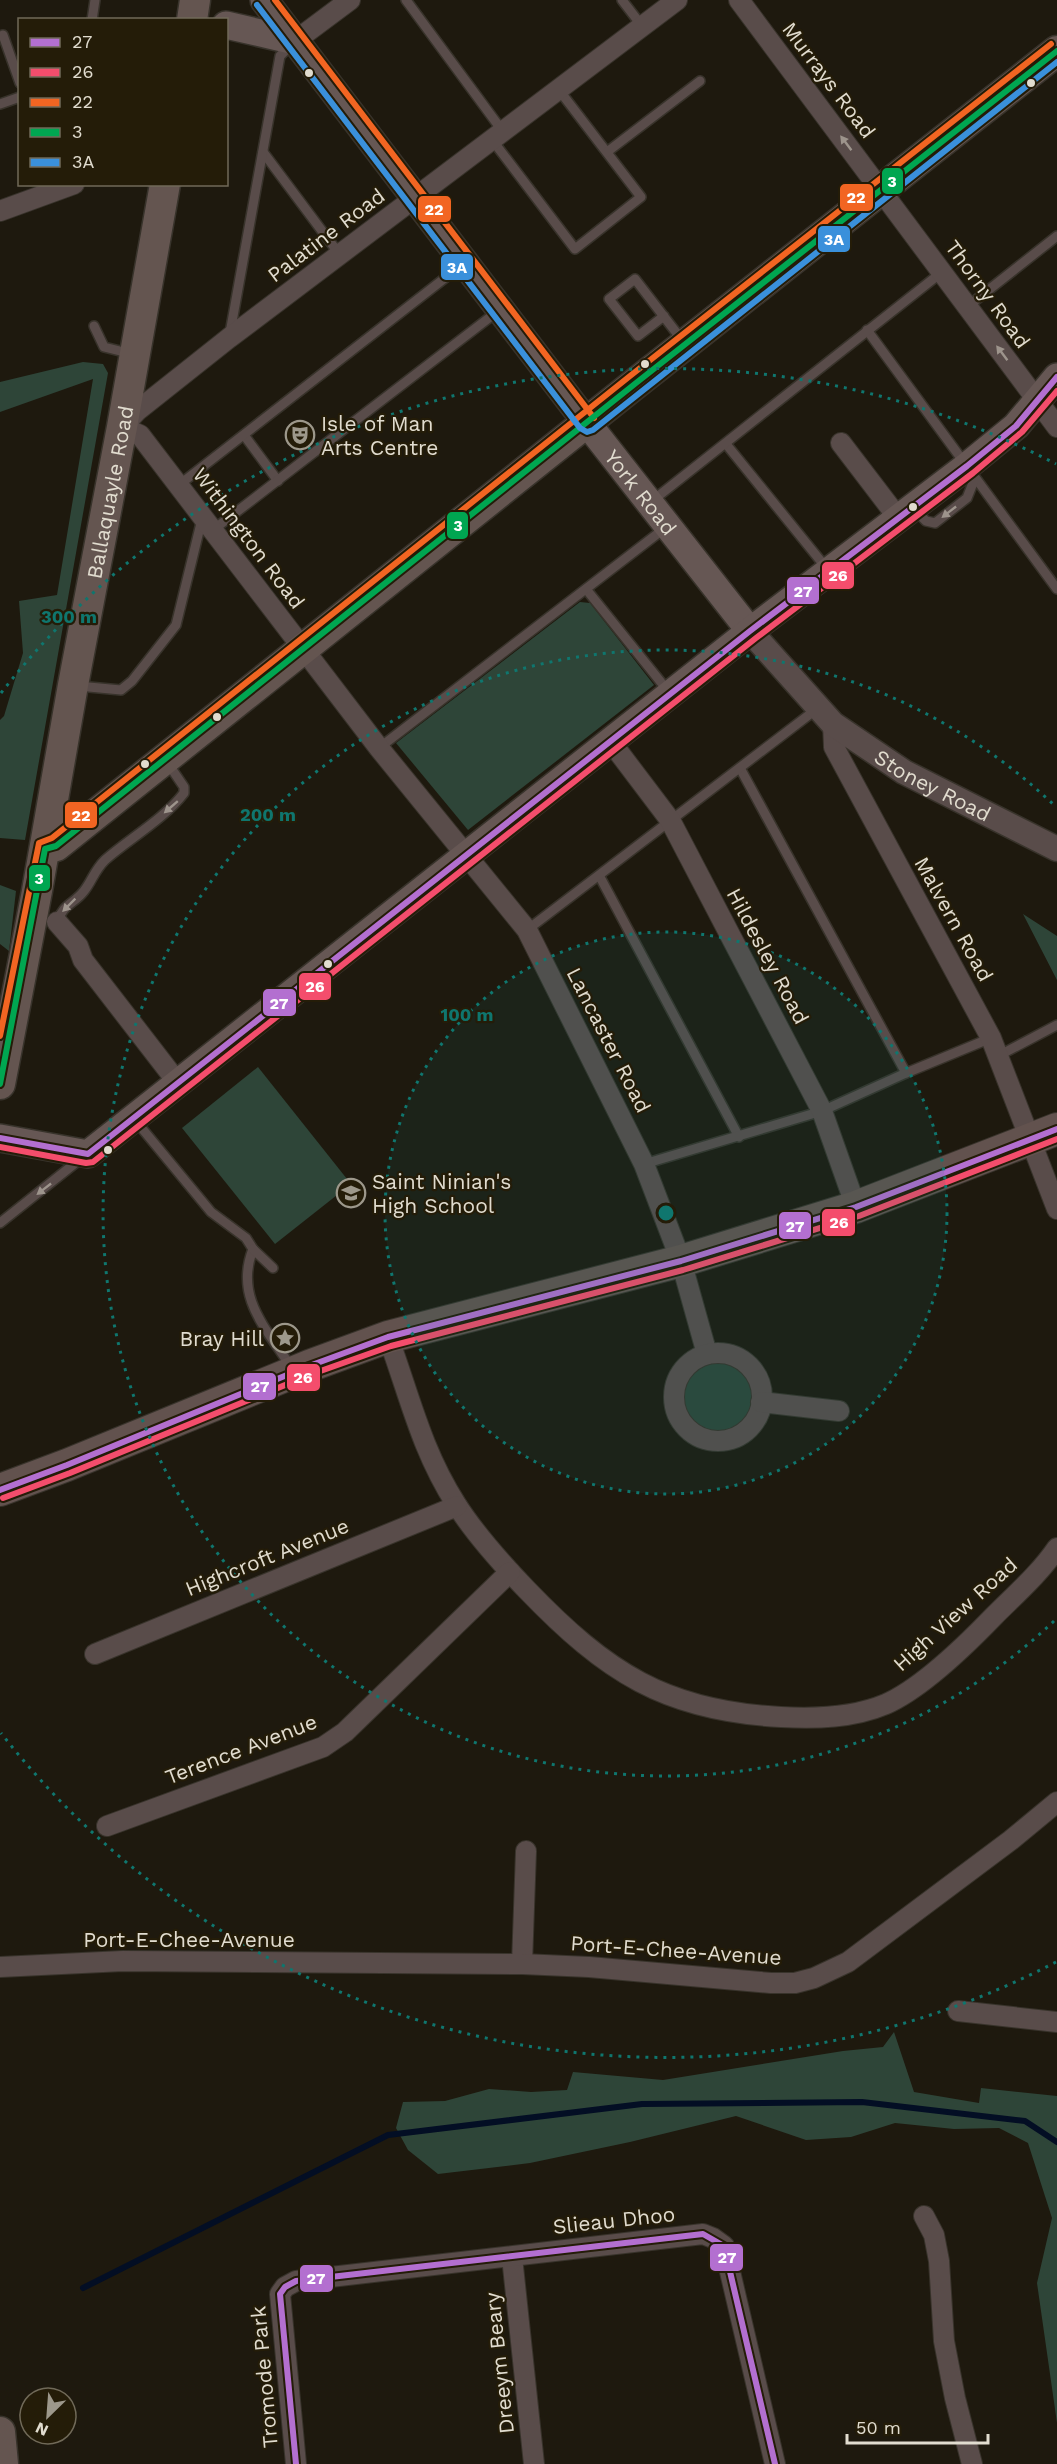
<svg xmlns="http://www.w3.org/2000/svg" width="1057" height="2464" viewBox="0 0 1057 2464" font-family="'Work Sans',sans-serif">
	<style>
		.green { fill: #2e4538 }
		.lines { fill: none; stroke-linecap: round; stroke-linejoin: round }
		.stream { stroke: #030e24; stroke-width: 6 }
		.service-casing { stroke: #38332b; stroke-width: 12 }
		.minor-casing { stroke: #38332b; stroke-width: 22 }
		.tertiary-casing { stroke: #38332b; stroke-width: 27 }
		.secondary-casing { stroke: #38332b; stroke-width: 30 }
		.primary-casing { stroke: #38332b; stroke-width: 33 }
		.trunk-casing { stroke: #38332b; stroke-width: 34 }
		.service { stroke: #594c4a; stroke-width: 9 }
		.minor { stroke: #594c4a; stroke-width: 20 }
		.tertiary { stroke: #594c4a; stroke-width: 24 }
		.secondary { stroke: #665754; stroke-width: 27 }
		.primary { stroke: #645550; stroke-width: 30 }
		.trunk { stroke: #62524e; stroke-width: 32 }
		.bus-1-casing { stroke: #241c08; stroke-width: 10 }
		.bus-2-casing { stroke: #241c08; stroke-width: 10 }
		.bus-3-casing { stroke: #241c08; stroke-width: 10 }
		.bus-4-casing { stroke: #241c08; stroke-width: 10 }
		.bus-5-casing { stroke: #241c08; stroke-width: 10 }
		.bus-1 { stroke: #b36fd0; stroke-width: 6 }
		.bus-2 { stroke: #f44d6c; stroke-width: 6 }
		.bus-3 { stroke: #f26522; stroke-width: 6 }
		.bus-4 { stroke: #00a651; stroke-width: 6 }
		.bus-5 { stroke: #3a90db; stroke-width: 6 }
		.oneway { fill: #9d948c }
		.ring { fill: none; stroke: #0f766e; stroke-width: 3; stroke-dasharray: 3 6 }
		.bus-dot { fill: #e1dccf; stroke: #241c08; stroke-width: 2 }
		.labels { text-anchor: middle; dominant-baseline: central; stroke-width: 4.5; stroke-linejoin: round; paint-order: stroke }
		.street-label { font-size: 21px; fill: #e1dccf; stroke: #241c08 }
		.poi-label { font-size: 21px; fill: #e1dccf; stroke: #241c08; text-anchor: start }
		.centre { fill: #0f766e; stroke: #241c08; stroke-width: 3 }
		.ring-label { font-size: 18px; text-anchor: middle; font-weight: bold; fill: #0f766e; stroke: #241c08; stroke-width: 4.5; stroke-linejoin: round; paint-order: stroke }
		.line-badge { stroke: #241c08; stroke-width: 2 }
		.badge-label { font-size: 16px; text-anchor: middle; font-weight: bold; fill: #fff }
	</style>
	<rect width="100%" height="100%" fill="#1e190e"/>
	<g class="green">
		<polygon points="83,362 103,364 108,373 25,840 0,838 0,720 4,716 23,653 19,601 57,595 93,379 0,412 0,382"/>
		<polygon points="580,602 590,603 654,685 468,830 396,743"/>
		<polygon points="0,885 16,891 9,951 0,944"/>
		<polygon points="1023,914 1057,936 1057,981 1057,980"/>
		<polygon points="258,1067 351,1184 275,1244 182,1128"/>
		<circle cx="719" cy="1397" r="35"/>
		<polygon points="894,2032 914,2092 979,2103 981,2088 1057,2096 1057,2423 1037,2283 1052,2218 1028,2143 999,2128 954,2129 895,2123 851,2137 806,2140 736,2116 630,2142 530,2163 438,2174 408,2150 396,2128 403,2102 445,2101 489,2089 531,2092 567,2090 573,2072 663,2080 843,2051 883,2047"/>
	</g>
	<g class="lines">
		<polyline class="stream" points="83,2288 388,2135 642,2104 862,2102 1025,2121 1057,2142"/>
		<g class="service-casing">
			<g id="service">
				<polyline points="406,0 504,133"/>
				<polyline points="622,0 642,26"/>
				<polyline points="92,20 95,0"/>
				<polyline points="3,35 20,83"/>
				<polyline points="0,104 20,97"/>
				<polyline points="493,141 575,249 641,197 559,90"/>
				<polyline points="263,152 340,255"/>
				<polyline points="607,152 700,81"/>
				<polyline points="967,307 1057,236"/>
				<polyline points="664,316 638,336 609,299 635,279 682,340"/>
				<polyline points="94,326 104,347 132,354"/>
				<polyline points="867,330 1057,589"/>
				<polyline points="230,333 280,56 292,44"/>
				<polyline points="244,435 278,481"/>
				<polyline points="726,444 828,570"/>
				<polyline points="179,485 463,264"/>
				<polyline points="652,501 942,272"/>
				<polyline points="915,510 926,521 935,523 967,498 975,478"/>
				<polyline points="213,530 498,311"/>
				<polyline points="586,589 668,691"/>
				<polyline points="78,686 121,690 132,681 176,625 202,519"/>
				<polyline points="379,748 665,528"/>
				<polyline points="740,768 906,1073"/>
				<polyline points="600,877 739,1137"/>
				<path d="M57 922C63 904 74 904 84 891 92 881 94 871 105 860 130 838 163 820 184 793V787L167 762"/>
				<polyline points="527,930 818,708"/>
				<polyline points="998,1056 1057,1025"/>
				<path d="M135 1120 211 1212 246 1238 253 1249C234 1298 267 1329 291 1367"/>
				<polyline points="644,1164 822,1111 906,1073 991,1038"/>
				<polyline points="0,1223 83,1157"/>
				<polyline points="253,1249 273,1268"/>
			</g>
		</g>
		<g class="minor-casing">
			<g id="minor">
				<polyline points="677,0 229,338 137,411 122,427 140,435 379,748 527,930 644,1164 681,1261 707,1354"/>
				<polyline points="739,0 1057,427"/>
				<polyline points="295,41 350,0"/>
				<polyline points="0,211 74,184"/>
				<polyline points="841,443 899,519"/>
				<polyline points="833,724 834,747 991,1038 1057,1209"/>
				<polyline points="611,742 670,820 822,1111 856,1207"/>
				<polyline points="57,922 78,946 83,960 178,1083"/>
				<path d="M388 1337C410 1397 421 1449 456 1504 475 1534 503 1565 527 1590 606 1672 665 1711 781 1717 816 1719 853 1718 886 1704 922 1688 967 1644 994 1616 1016 1594 1040 1573 1057 1548"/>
				<circle cx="718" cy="1397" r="44"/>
				<polyline points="761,1402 839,1411"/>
				<polyline points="95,1654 457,1506"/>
				<polyline points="107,1826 323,1747 345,1732 510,1572"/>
				<polyline points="522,1964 526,1851"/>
				<polyline points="0,1967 123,1961 522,1964 589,1967 771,1983 795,1983 814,1978 848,1962 1011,1840 1057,1802"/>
				<polyline points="958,2011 1057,2022"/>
				<polyline points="924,2216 934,2235 939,2261 944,2341 955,2398 972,2464"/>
				<polyline points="512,2257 534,2464"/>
				<polyline points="296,2464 280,2294 285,2287 296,2281 703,2234 713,2238 724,2246 775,2464"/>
			</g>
		</g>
		<g class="tertiary-casing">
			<g id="tertiary">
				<path id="s1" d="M750 631 833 724 904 772 1057 849"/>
			</g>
		</g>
		<g class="secondary-casing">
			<g id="secondary">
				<path id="s2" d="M264 0 587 423 750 631"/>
				<polyline points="226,25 295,41"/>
				<polyline points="0,1138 88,1154 750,631 967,466 1016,426 1057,377"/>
			</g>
		</g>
		<g class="primary-casing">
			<g id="primary">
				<polyline points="192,20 195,0"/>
				<polyline points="45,849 56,846 636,383 1057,51"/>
				<path id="s3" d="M0 1084 37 891 73 685 122 427 165 184"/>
				<polyline points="0,2432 3,2464"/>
			</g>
		</g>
		<g class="trunk-casing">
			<polyline id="trunk" points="0,1490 67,1465 309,1366 388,1337 681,1261 856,1207 1057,1129"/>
		</g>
		<use href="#service" class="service"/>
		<use href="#minor" class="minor"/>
		<use href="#tertiary" class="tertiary"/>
		<use href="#secondary" class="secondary"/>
		<use href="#primary" class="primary"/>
		<use href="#trunk" class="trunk"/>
		<g class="bus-1-casing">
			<g id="bus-1">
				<polyline points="0,1138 88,1154 750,631 967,466 1016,426 1057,377"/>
				<polyline points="0,1490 67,1465 309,1366 388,1337 681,1261 856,1207 1057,1129"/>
				<polyline points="296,2464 280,2294 285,2287 296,2281 703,2234 724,2246 775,2464"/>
			</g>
		</g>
		<g class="bus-2-casing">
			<g id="bus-2">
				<polyline points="0,1147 86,1163 93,1162 756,638 973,473 1022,432 1057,391"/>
				<polyline points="3,1498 70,1473 312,1374 391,1346 683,1270 859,1216 1057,1139"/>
			</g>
		</g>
		<g class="bus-3-casing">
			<g id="bus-3">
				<polyline points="275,0 594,418"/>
				<polyline points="0,1036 39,843 52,838 630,376 1051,44"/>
			</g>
		</g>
		<g class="bus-4-casing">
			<polyline id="bus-4" points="0,1084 45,849 56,846 636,383 1057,51"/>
		</g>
		<g class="bus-5-casing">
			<polyline id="bus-5" points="257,5 580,428 587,432 593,430 1057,62"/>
		</g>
		<use href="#bus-1" class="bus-1"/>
		<use href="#bus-2" class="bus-2"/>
		<use href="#bus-3" class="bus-3"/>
		<use href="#bus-4" class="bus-4"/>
		<use href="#bus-5" class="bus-5"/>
	</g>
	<defs><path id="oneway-solid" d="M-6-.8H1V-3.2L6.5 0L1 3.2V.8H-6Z" transform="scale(1.5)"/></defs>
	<g class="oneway">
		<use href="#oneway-solid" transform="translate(846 143) rotate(-127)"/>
		<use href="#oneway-solid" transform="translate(1002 353) rotate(-127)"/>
		<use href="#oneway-solid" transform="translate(949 512) rotate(142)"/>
		<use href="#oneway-solid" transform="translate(171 807) rotate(139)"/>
		<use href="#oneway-solid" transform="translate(69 905) rotate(135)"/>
		<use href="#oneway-solid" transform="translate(44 1189) rotate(142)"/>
	</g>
	<circle cx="666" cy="1213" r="281" fill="#0f766e" fill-opacity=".12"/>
	<g class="ring">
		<circle cx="666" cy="1213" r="281"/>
		<path d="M1054 1621A563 563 0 1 1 1054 805"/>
		<path d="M1056 1962A844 844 0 0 1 1 1733M1 693A844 844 0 0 1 1056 464"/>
	</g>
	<defs>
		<g id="theatre-ring" transform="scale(1.5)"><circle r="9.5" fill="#241c08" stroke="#9d988b" stroke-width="1.5"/><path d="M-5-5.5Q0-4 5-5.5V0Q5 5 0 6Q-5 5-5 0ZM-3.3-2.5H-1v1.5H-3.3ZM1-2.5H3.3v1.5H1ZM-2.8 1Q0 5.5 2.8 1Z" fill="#9d988b"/></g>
		<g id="school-ring" transform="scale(1.5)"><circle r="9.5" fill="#241c08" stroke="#9d988b" stroke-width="1.5"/><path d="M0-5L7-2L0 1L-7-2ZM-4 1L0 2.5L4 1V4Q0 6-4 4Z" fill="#9d988b"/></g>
		<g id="sight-ring" transform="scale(1.5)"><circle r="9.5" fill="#241c08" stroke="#9d988b" stroke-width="1.5"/><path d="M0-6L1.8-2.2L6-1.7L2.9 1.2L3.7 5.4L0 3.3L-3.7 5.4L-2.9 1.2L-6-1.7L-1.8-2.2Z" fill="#9d988b"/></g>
	</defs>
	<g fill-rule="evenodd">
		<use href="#theatre-ring" x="300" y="435"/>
		<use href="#school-ring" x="351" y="1193"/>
		<use href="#sight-ring" x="285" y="1338"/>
	</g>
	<g class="bus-dot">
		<circle cx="309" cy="73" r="5"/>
		<circle cx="1031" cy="83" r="5"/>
		<circle cx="645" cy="364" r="5"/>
		<circle cx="913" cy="507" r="5"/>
		<circle cx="217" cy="717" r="5"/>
		<circle cx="145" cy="764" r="5"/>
		<circle cx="328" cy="964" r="5"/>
		<circle cx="108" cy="1150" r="5"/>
	</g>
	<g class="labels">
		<g class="street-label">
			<text transform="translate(829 80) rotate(53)">Murrays Road</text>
			<text transform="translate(326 235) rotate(-37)">Palatine Road</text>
			<text transform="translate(988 294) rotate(54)">Thorny Road</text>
			<text stroke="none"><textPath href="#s2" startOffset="620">York Road</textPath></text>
			<text stroke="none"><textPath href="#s3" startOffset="602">Ballaquayle Road</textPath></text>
			<text transform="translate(249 538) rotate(53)">Withington Road</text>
			<text stroke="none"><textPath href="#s1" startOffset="242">Stoney Road</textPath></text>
			<text transform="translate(954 919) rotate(61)">Malvern Road</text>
			<text transform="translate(768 956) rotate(62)">Hildesley Road</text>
			<text transform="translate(609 1040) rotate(63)">Lancaster Road</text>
			<text transform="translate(267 1557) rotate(-22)">Highcroft Avenue</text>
			<text transform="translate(955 1614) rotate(-42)">High View Road</text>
			<text transform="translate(241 1749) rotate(-21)">Terence Avenue</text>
			<text x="189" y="1939">Port-E-Chee-Avenue</text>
			<text transform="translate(676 1950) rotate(4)">Port-E-Chee-Avenue</text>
			<text transform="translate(614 2220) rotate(-6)">Slieau Dhoo</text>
			<text transform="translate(499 2363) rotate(-96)">Dreeym Beary</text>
			<text transform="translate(264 2377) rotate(-95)">Tromode Park</text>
		</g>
		<g class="poi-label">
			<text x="321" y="423">Isle of Man<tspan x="321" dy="24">Arts Centre</tspan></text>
			<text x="372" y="1181">Saint Ninian's<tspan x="372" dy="24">High School</tspan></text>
			<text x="264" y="1338" text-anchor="end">Bray Hill</text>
		</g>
	</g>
	<circle cx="666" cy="1213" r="9" class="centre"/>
	<g class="ring-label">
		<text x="69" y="623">300 m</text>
		<text x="268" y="821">200 m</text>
		<text x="467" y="1021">100 m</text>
	</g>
	<g class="line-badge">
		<rect x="881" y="167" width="23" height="28" rx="6" fill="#00a651"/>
		<rect x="839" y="183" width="35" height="29" rx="6" fill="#f26522"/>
		<rect x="417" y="195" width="35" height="28" rx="6" fill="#f26522"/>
		<rect x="817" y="225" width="34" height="28" rx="6" fill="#3a90db"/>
		<rect x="440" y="253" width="34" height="28" rx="6" fill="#3a90db"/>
		<rect x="446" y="511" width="23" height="29" rx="6" fill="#00a651"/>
		<rect x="821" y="561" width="34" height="29" rx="6" fill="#f44d6c"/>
		<rect x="786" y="576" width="34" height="29" rx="6" fill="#b36fd0"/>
		<rect x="64" y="801" width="34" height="28" rx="6" fill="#f26522"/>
		<rect x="28" y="864" width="23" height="28" rx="6" fill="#00a651"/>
		<rect x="298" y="972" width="34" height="29" rx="6" fill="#f44d6c"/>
		<rect x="262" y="988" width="35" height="29" rx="6" fill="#b36fd0"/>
		<rect x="821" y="1208" width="35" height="29" rx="6" fill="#f44d6c"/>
		<rect x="778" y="1211" width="34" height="29" rx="6" fill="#b36fd0"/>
		<rect x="286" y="1363" width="35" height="29" rx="6" fill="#f44d6c"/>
		<rect x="242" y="1372" width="35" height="29" rx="6" fill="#b36fd0"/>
		<rect x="709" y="2243" width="35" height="29" rx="6" fill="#b36fd0"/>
		<rect x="299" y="2264" width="35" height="29" rx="6" fill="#b36fd0"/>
	</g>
	<g class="badge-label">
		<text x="892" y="187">3</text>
		<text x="856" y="203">22</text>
		<text x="434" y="215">22</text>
		<text x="834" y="245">3A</text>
		<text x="457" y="273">3A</text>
		<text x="458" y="531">3</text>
		<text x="838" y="581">26</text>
		<text x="803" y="597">27</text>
		<text x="81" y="821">22</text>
		<text x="39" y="884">3</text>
		<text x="315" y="992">26</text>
		<text x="279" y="1009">27</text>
		<text x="839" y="1228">26</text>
		<text x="795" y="1232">27</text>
		<text x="303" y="1383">26</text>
		<text x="260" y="1392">27</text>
		<text x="727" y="2263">27</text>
		<text x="316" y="2284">27</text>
	</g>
	<rect x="18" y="18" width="210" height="168" fill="#241c08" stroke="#706958" stroke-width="1.5"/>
	<rect x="30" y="38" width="30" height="9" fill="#b36fd0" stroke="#706958" stroke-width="1.5"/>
	<text x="72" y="48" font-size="18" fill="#e1dccf">27</text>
	<rect x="30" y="68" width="30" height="9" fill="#f44d6c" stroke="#706958" stroke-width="1.5"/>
	<text x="72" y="78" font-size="18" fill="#e1dccf">26</text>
	<rect x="30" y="98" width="30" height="9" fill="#f26522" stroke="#706958" stroke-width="1.5"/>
	<text x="72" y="108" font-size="18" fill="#e1dccf">22</text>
	<rect x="30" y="128" width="30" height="9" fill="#00a651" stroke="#706958" stroke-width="1.5"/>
	<text x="72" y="138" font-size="18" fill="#e1dccf">3</text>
	<rect x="30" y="158" width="30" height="9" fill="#3a90db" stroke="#706958" stroke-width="1.5"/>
	<text x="72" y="168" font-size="18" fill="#e1dccf">3A</text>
	<g transform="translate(48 2416) rotate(205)"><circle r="28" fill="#241c08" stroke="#706958" stroke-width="1.5"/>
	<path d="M0-4.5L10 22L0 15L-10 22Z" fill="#9d988b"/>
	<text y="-9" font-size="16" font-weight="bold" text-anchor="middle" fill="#e1dccf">N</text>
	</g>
	<path d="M847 2434v9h141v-9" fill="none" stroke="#e1dccf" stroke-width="3"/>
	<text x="856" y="2434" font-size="18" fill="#e1dccf" stroke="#241c08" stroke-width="4.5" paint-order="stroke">50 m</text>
</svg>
